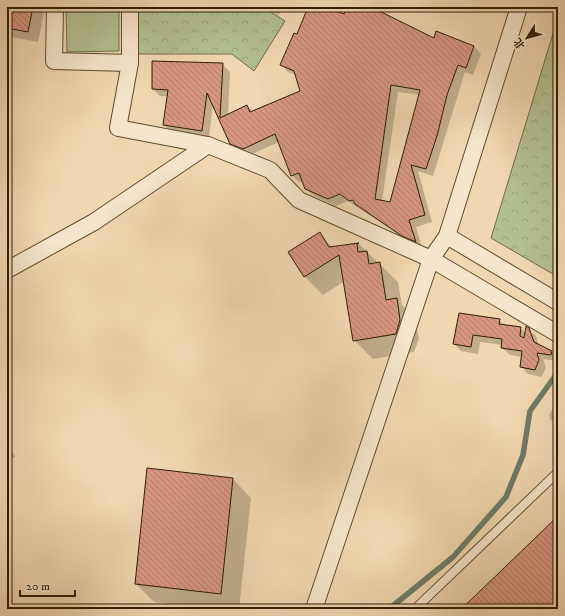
<svg xmlns="http://www.w3.org/2000/svg" width="565" height="616" viewBox="0 0 565 616" font-family="'IM FELL DW Pica','Noto Serif SC',serif">
	<style>
		.grass { fill: #b3bf91; stroke: #706e4a }
		.park { fill: url(#park-crowns); stroke: #706e4a }
		.shadow { fill: #0003; fill-rule: evenodd }
		.lines { fill: none; stroke-linecap: round; stroke-linejoin: round }
		.stream { stroke: #6f7b67; stroke-width: 5.5 }
		.building { fill: url(#building-back-hatch); stroke: #2e1d04; fill-rule: evenodd }
		.lane-casing { stroke: #5f4c2f; stroke-width: 10 }
		.street-casing { stroke: #5f4c2f; stroke-width: 18 }
		.lane { stroke: #f6e5cc; stroke-width: 8 }
		.street { stroke: #f6e5cc; stroke-width: 16 }
	</style>
	<defs>
		<pattern id="park-crowns" width="20" height="18" patternUnits="userSpaceOnUse"><rect width="20" height="18" fill="#b3bf91"/><path d="M2 6a3 3 0 1 1 6 0M12 15a3 3 0 1 1 6 0" fill="none" stroke="#9aa47b"/></pattern>
		<pattern id="building-back-hatch" width="6" height="6" patternUnits="userSpaceOnUse"><rect width="6" height="6" fill="#d79682"/><path d="M-1 5l2 2M0 0l6 6M5-1l2 2" fill="none" stroke="#af7a68"/></pattern>
	</defs>
	<rect width="100%" height="100%" fill="#f1d7b1"/>
	<filter id="stains"><feTurbulence type="fractalNoise" baseFrequency=".005" numOctaves="4"/><feColorMatrix values="0 0 0 0 .2 0 0 0 0 .09 0 0 0 0 .02 0 0 0 .5 -.17"/></filter>
	<radialGradient id="worn" r=".72"><stop offset=".6" stop-color="#630" stop-opacity="0"/><stop offset="1" stop-color="#630" stop-opacity=".3"/></radialGradient>
	<polygon class="grass" points="66,7 119,7 119,51 67,52"/>
	<g class="park">
		<polygon points="137,7 263,7 285,21 254,71 232,54 135,54"/>
		<polygon points="558,17 558,277 491,238"/>
	</g>
	<g class="shadow">
		<polygon points="7,7 45,7 38,42 7,36"/>
		<polygon points="267,7 284,7 278,15"/>
		<path d="M309 7H324L344 16 348 7H369L434 39 474 46 481 54 473 75 465 72 433 176 418 171 432 222 416 227 422 248 410 242 348 201 336 206 314 196 306 188 303 181 299 182 292 175 279 142 250 155 239 151 231 143 213 104 209 138 171 132 164 125 168 96H160L153 89 222 64 230 72 228 115 247 106 253 112 301 91 296 75 288 72 281 64 298 36ZM398 92 420 95 391 203 382 201Z"/>
		<polygon points="319,234 333,248 359,244 398,282 402,305 415,318 419,339 414,352 373,359 354,340 345,281 323,295 304,276"/>
		<polygon points="499,320 505,326 520,328 526,333 528,329 536,336 539,346 552,352 558,358 558,361 543,359 546,367 542,377 528,374 521,366 522,357 510,355 502,348 503,345 480,342 478,354 461,351 454,344"/>
		<polygon points="558,400 558,427 550,419 549,415"/>
		<polygon points="7,420 11,434 7,440 15,457 7,460"/>
		<polygon points="233,479 251,498 239,609 213,609 154,602 136,584"/>
		<polygon points="63,604 68,609 10,609"/>
	</g>
	<g class="lines">
		<polyline class="stream" points="389,609 453,557 506,497 523,455 530,411 558,372"/>
	</g>
	<g class="building">
		<polygon points="7,7 33,7 28,32 7,28"/>
		<path d="M308 7H326L344 14 347 7H371L434 38 436 31 474 46 466 68 458 65 447 95 437 136 426 169 411 165 425 215 409 220 416 242 402 236 355 204 353 200 349 201 340 194 328 199 305 189 299 173 291 176 275 134 243 149 230 144 207 93 202 131 163 125 168 90 152 89V61L223 63 220 118 247 105 250 112 300 91 294 71 280 65 294 33 297 34ZM391 85 420 90 390 202 375 199Z"/>
		<polygon points="320,232 329,247 359,243 357,244 358,252 367,251 369,264 380,262 386,300 397,298 400,320 396,334 353,341 339,255 304,277 288,252"/>
		<polygon points="459,313 500,319 499,324 521,327 520,336 524,338 526,326 529,328 534,342 552,351 551,355 537,353 539,360 535,370 520,367 522,351 501,348 502,339 473,335 471,347 453,344"/>
		<polygon points="147,468 233,478 221,594 135,584"/>
		<polygon points="558,516 558,609 461,609 476,595"/>
	</g>
	<g class="lines">
		<g class="lane-casing">
			<polyline id="lane" points="415,609 558,472"/>
		</g>
		<g class="street-casing">
			<g id="street">
				<polyline points="55,7 54,61 130,63"/>
				<polyline points="130,7 130,63 118,128 208,145 270,170 299,200 431,259 558,334"/>
				<polyline points="447,236 558,302"/>
				<polyline points="7,270 94,222 208,145"/>
				<polyline points="314,609 431,259 447,236 519,7"/>
			</g>
		</g>
		<use href="#lane" class="lane"/>
		<use href="#street" class="street"/>
	</g>
	<rect width="565" height="616" fill="none" stroke="#f1d7b1" stroke-width="24"/>
	<rect x="8" y="8" width="549" height="600" fill="none" stroke="#2e1d04" stroke-width="2"/>
	<rect x="12" y="12" width="541" height="592" fill="none" stroke="#2e1d04"/>
	<g transform="translate(527 38) rotate(233)" stroke="#f6e5cc" stroke-width="3" paint-order="stroke">
	<path d="M0-3L7 15L0 10L-7 15Z" fill="#2e1d04"/>
	<text y="-6" font-size="11" font-weight="bold" text-anchor="middle" fill="#2e1d04">北</text>
	</g>
	<path d="M20 590v6h55v-6" fill="none" stroke="#2e1d04" stroke-width="2"/>
	<text x="26" y="590" font-size="12" fill="#2e1d04" stroke="#f6e5cc" stroke-width="3" paint-order="stroke">20 m</text>
	<rect width="100%" height="100%" filter="url(#stains)"/>
	<rect width="100%" height="100%" fill="url(#worn)"/>
</svg>
